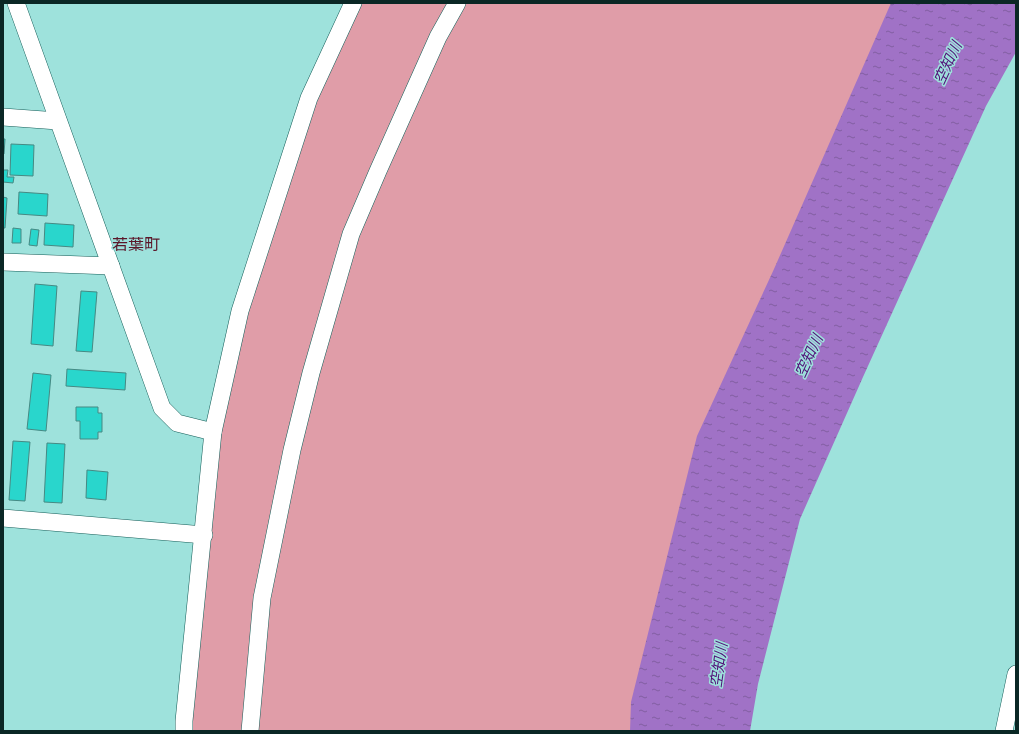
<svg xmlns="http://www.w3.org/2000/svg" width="1019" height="734" viewBox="0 0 1019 734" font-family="Jost,'Noto Sans JP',sans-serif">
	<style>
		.green { fill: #e09da8 }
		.water { fill: url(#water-ripples) }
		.building { fill: #29d6cc; stroke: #468983 }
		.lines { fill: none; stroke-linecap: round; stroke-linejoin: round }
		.minor-casing { stroke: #145e59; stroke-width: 18 }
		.minor { stroke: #fff; stroke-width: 17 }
		.labels { text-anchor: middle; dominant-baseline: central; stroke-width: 3; stroke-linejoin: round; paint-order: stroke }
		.water-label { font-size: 15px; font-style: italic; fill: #510e77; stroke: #9ee2dc }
		.quarter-label { font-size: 16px; fill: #5b1729; stroke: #9ee2dc }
	</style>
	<defs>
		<pattern id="water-ripples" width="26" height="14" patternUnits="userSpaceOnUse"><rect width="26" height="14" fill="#a072c6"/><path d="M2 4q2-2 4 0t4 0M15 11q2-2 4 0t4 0" fill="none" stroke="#815ea1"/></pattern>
	</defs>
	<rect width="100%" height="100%" fill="#9ee2dc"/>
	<polygon class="green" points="353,3 904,3 640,731 184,731 204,535 240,311"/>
	<polygon class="water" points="891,3 1016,3 1016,52 986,106 863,377 800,519 758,684 750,731 630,731 631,702 697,436 774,269"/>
	<g class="building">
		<polygon points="3,139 5,139 4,154 3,154"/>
		<polygon points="11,144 34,145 33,176 10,175"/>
		<polygon points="3,170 8,170 7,177 14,177 13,183 3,182"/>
		<polygon points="19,192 48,194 47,216 18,214"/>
		<polygon points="3,197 7,198 5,228 3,228"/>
		<polygon points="45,223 74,225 73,247 44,245"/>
		<polygon points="13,228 21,229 21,243 12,243"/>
		<polygon points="31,229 39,230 37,246 29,245"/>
		<polygon points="35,284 57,286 53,346 31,344"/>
		<polygon points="81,291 97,292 92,352 76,351"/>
		<polygon points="67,369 126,373 125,390 66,386"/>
		<polygon points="33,373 51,375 46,431 27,429"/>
		<polygon points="76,407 98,407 98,413 102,413 102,432 98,432 98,439 80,439 80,421 76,421"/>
		<polygon points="13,441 30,442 25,501 9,500"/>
		<polygon points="47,443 65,444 62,503 44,502"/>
		<polygon points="87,470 108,472 106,500 86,498"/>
	</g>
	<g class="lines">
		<g class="minor-casing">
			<g id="minor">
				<polyline points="16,3 162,408 177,423 213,432"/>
				<polyline points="3,117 58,121"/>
				<polyline points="3,262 111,266"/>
				<polyline points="3,518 204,535"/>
				<polyline points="184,731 184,721 213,432 240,311 309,98 353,3"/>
				<polyline points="250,731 262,598 292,450 311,373 351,234 378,171 438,37 457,3"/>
				<polyline points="1004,731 1016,674"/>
			</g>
		</g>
		<use href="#minor" class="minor"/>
	</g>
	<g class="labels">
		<g class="water-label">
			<text transform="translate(948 63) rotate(-65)">空知川</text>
			<text transform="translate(809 356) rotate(-65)">空知川</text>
			<text transform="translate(719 665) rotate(-82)">空知川</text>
		</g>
		<g class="quarter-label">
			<text x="136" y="244">若葉町</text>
		</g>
	</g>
	<rect width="1019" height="734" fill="none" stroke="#0a2725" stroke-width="8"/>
</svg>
